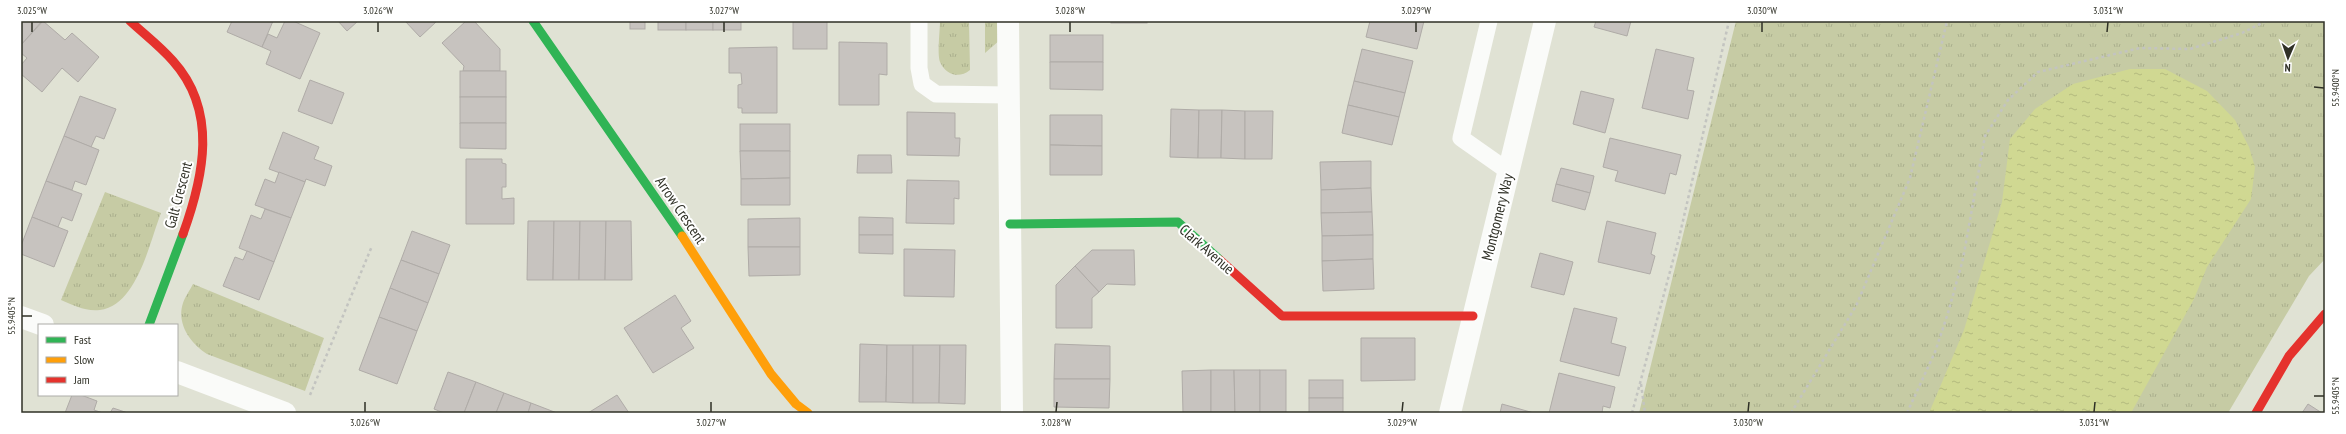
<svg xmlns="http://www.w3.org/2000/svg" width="2346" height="434" viewBox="0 0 2346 434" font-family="'PT Sans Narrow',sans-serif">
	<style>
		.grass { fill: url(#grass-tufts) }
		.water { fill: url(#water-ripples) }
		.building { fill: #c7c3bf; stroke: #afaba7 }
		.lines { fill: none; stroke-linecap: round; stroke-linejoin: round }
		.path { stroke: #c3c4c0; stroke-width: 2.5; stroke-dasharray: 3 3; stroke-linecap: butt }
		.lane { stroke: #fafbf9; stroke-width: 17 }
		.street { stroke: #fafbf9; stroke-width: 22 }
		.fast { stroke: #30b455; stroke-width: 9 }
		.slow { stroke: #ff9f0a; stroke-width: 9 }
		.jam { stroke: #e5322d; stroke-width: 9 }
		.ticks { fill: none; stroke: #2f3026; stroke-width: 1.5 }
		.labels { text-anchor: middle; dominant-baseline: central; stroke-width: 4; stroke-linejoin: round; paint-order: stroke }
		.street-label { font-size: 15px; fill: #2f3026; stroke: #fff }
		.neatline { fill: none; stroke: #2f3026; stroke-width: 1.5 }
		.ticks-label { font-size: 10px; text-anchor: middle; fill: #2f3026 }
	</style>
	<defs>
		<pattern id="grass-tufts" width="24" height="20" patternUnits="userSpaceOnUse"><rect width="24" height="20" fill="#c6cba4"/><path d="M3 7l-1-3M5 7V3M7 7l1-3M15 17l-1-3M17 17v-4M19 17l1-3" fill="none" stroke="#aaaf8d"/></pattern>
		<pattern id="water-ripples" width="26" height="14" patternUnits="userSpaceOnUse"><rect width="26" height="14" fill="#d0d892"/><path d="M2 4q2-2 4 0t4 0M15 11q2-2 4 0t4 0" fill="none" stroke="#b3ba7e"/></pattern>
	</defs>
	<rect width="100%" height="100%" fill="#e0e2d4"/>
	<g class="grass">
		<path d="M940 21H969L970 70C959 79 946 75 940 62 937 53 940 31 940 21Z"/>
		<polygon points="985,21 1000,21 1000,40 985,53"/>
		<polygon points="1736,21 2325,21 2325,259 2309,276 2228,413 1639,413"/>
		<path d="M105 192 161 213C149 244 137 305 100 310 86 312 73 305 61 300Z"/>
		<path d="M193 284 324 338 305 391 207 354C191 344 176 324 183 303 185 297 190 290 193 284Z"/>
	</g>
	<polygon class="water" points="2130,69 2165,69 2207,91 2235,120 2249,147 2255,167 2251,199 2207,267 2194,299 2131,413 1929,413 1964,330 2002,202 2010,139 2035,109 2073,84"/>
	<g class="building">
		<polygon points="21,21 42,21 21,45"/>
		<polygon points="43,21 65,40 72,33 99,57 78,82 62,68 42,92 21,74 21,65 27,58 21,53 21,45"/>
		<polygon points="232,21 273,21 262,47 227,32"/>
		<polygon points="285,21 293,21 320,33 300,79 266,64 271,51 262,47 268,34 277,38"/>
		<polygon points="338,21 358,21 347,31"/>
		<polygon points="405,21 437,21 420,37"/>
		<polygon points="466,21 474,21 500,49 500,71 463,71 464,66 442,43"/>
		<rect x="630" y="21" width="15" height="8"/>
		<rect x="658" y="21" width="28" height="9"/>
		<rect x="686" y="21" width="27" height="9"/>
		<rect x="713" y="21" width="28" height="9"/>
		<rect x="793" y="21" width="34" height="28"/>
		<rect x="1111" y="21" width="36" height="2"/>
		<polygon points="1370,21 1424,21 1417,49 1366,37"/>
		<polygon points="1596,21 1631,21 1627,36 1594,27"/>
		<rect x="1050" y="35" width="53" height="27"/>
		<polygon points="839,42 887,43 887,75 879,74 879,105 839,105"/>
		<polygon points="777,47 777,113 742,113 742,108 738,108 738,85 742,84 741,73 729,73 729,48"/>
		<polygon points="1362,49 1413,61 1405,93 1354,81"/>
		<polygon points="1656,49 1694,58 1687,90 1694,91 1688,119 1642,108"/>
		<polygon points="1050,62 1103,62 1103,90 1050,89"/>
		<rect x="460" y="71" width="46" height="26"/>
		<polygon points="310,80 344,93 332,124 298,111"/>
		<polygon points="1354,81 1405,93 1399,117 1348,105"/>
		<polygon points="1581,91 1614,99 1605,133 1573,124"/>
		<polygon points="80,96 116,109 104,139 96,136 91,147 64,136"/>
		<rect x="460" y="97" width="46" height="26"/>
		<polygon points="1348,105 1399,117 1392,145 1342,133"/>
		<polygon points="1171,109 1199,110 1198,158 1170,157"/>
		<polygon points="1199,110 1222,110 1221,158 1198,158"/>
		<polygon points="1222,110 1245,111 1245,159 1221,158"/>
		<polygon points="1245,111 1273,111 1272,159 1245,159"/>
		<polygon points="907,112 955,113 955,138 960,138 959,156 907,155"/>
		<polygon points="1050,115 1102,115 1102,146 1050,145"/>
		<polygon points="460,123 506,123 506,149 460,148"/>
		<rect x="740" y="124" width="50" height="27"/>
		<polygon points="283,132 319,147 314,159 332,166 325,186 306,179 305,182 269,169"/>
		<polygon points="64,136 99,150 86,185 75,181 72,190 46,181"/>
		<polygon points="1610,138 1681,155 1676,175 1670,173 1665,194 1615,181 1618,171 1603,167"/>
		<polygon points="1050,145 1102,146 1102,175 1050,175"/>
		<polygon points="740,151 790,151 790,178 741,179"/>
		<polygon points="858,155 891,155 892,173 857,173"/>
		<polygon points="466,159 502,159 502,163 506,164 506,187 502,187 502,199 514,198 514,224 466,224"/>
		<polygon points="1371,161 1371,188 1321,190 1320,162"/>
		<polygon points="1561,168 1594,176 1590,193 1556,184"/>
		<polygon points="279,172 305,182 291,218 255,205 265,179 275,183"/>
		<polygon points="790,178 790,205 741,205 741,179"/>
		<polygon points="907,180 959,181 959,199 954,198 954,224 906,223"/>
		<polygon points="46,181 82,194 72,221 62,217 58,227 32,217"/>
		<polygon points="1556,184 1590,193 1585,210 1552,201"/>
		<polygon points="1371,188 1372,212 1321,213 1321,190"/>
		<polygon points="265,209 291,218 274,262 239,248 251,215 261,219"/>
		<polygon points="1372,212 1373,235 1322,236 1321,213"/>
		<polygon points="32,217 68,231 54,267 21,254 21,246"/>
		<polygon points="859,217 893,218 893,235 859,235"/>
		<polygon points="800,218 800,247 748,247 748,219"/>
		<polygon points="528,221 554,221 553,280 527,280"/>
		<polygon points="554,221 580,221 579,280 553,280"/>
		<polygon points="580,221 606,221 605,280 579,280"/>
		<polygon points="606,221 631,221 632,280 605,280"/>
		<polygon points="1607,221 1656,233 1651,254 1655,256 1650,274 1598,262"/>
		<polygon points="412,231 450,245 439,274 401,260"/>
		<polygon points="859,235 893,235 893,254 859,253"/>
		<polygon points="1373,235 1373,259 1322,261 1322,236"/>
		<polygon points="748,247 800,247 800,275 749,276"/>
		<polygon points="904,249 955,250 954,297 904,296"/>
		<polygon points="1092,250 1134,250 1135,285 1107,284 1099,292 1075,266"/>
		<polygon points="247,251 274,262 259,300 223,286 235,257 243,260"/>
		<polygon points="1540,253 1573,262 1564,295 1531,287"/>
		<polygon points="1373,259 1374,289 1323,291 1322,261"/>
		<polygon points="401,260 439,274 428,303 390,288"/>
		<polygon points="1075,266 1099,292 1092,298 1092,328 1056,328 1056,285"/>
		<polygon points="390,288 428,303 417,331 379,317"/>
		<polygon points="675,295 691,321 681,328 694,348 653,373 624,328"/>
		<polygon points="1574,308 1617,318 1611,343 1626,347 1619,376 1560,361"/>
		<polygon points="379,317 417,331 397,384 359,370"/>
		<polygon points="1361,338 1415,338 1415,380 1361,381"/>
		<polygon points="860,344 887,345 886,402 859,402"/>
		<polygon points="1055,344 1110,346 1110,379 1054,379"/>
		<polygon points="887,345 913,345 913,403 886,402"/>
		<polygon points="913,345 940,345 939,403 913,403"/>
		<polygon points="940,345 966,345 965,404 939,403"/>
		<polygon points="1211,370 1211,413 1183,413 1182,371"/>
		<polygon points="1211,370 1234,370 1235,413 1211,413"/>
		<polygon points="1234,370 1260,370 1260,413 1235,413"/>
		<rect x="1260" y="370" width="26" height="43"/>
		<polygon points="448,372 476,382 464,413 444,413 434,409"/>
		<polygon points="1559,373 1615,387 1610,408 1603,406 1602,413 1549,413"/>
		<polygon points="1054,379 1110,379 1109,408 1054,407"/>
		<rect x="1309" y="380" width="34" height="18"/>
		<polygon points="476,382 504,393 496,413 464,413"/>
		<polygon points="504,393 531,403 528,413 496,413"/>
		<polygon points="72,395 81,395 97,401 94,410 103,413 65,413"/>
		<polygon points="617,395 629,413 588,413"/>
		<rect x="1309" y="398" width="34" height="15"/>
		<polygon points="531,403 557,413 528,413"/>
		<polygon points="1502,404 1534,413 1500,413"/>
		<polygon points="2308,404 2322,413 2302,413"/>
		<polygon points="113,408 128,413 110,413"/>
	</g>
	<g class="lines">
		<g class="path">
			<polyline points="1641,384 1645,413"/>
			<polyline points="310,395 372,246"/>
			<polyline points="1632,413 1679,238 1729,21"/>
			<polyline points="1791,413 1856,306 1910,178 1947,21"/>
			<polyline points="1907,413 1935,352 1948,313 1963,259 1985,136 2008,100 2038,72 2140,48 2190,49 2242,33 2266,21"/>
		</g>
		<g class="lane">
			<polyline points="919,21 919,68 922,84 936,94 1009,95"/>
			<polyline points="1489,21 1461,138 1508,171"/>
		</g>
		<g class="street">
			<polyline points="1008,21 1012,413"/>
			<polyline points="21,317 43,325"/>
			<polyline points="177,372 285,413"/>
			<polyline points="1450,413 1545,21"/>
		</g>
		<g class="fast">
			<polyline points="533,21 682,236"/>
			<polyline points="1010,224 1178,222 1220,260"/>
			<polyline points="149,325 183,234"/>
		</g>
		<polyline class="slow" points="682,236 771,374 796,404 808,413"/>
		<g class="jam">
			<path d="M130 21C144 34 160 46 173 61 218 111 204 176 183 234"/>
			<polyline points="1220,260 1282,316 1473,316"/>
			<polyline points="2256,413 2289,356 2325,314"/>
		</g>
	</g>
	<path class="ticks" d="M32 32V22M378 32V22M724 32V22M1070 32V22M1416 32V22M1762 32V22M2107 32 2108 22M2314 87 2324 88M22 316H32M2314 396H2324M365 412V402M711 412V402M1056 412 1057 402M1402 412 1403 402M1748 412 1749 402M2094 412 2095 402"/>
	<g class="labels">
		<g class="street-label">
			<text transform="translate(178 195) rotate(-75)">Galt Crescent</text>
			<text transform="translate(681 210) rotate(56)">Arrow Crescent</text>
			<text transform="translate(1497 217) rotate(-76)">Montgomery Way</text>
			<text transform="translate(1207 249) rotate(41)">Clark Avenue</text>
		</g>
	</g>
	<rect width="2346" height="434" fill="none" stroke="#ffffff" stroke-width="44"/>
	<rect x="38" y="324" width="140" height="72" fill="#ffffff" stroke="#acaca8"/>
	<rect x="46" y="337" width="20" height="6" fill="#30b455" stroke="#acaca8"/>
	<text x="74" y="344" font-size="12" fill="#2f3026">Fast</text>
	<rect x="46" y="357" width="20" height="6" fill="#ff9f0a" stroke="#acaca8"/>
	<text x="74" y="364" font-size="12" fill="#2f3026">Slow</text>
	<rect x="46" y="377" width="20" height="6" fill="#e5322d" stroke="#acaca8"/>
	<text x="74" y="384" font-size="12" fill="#2f3026">Jam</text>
	<g transform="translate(2288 58) rotate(182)" stroke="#ffffff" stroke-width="3" paint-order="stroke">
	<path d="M0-3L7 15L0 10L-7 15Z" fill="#2f3026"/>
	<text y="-6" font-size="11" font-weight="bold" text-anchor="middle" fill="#2f3026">N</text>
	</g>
	<rect x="22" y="22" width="2302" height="390" class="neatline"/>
	<g class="ticks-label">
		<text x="32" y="14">3.025°W</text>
		<text x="378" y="14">3.026°W</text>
		<text x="724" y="14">3.027°W</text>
		<text x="1070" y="14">3.028°W</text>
		<text x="1416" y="14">3.029°W</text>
		<text x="1762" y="14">3.030°W</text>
		<text x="2108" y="14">3.031°W</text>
		<text transform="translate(2335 88) rotate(-90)" y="4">55.9400°N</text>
		<text transform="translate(11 316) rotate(-90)" y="4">55.9405°N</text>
		<text transform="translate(2335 396) rotate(-90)" y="4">55.9405°N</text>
		<text x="365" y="426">3.026°W</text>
		<text x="711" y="426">3.027°W</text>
		<text x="1056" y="426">3.028°W</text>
		<text x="1402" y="426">3.029°W</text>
		<text x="1748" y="426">3.030°W</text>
		<text x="2094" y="426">3.031°W</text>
	</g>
</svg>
